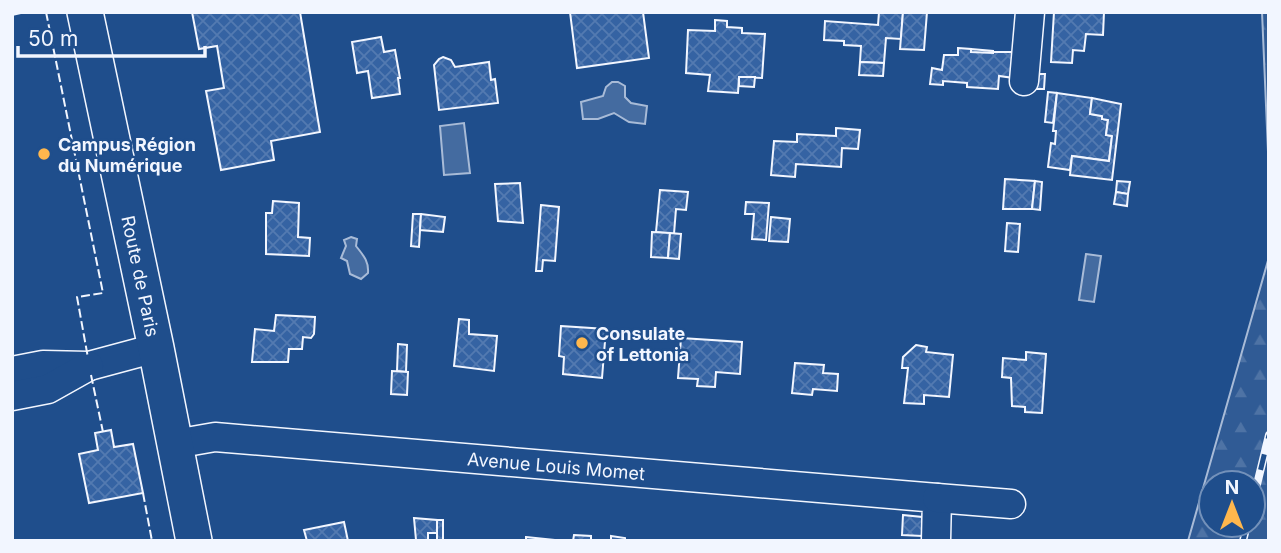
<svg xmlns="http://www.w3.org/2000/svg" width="1281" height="553" viewBox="0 0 1281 553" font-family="Inter,sans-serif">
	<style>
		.forest { fill: url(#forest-firs); stroke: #a8bbd7; stroke-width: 2; fill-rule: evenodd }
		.water { fill: #446ba0; stroke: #a8bbd7; stroke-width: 2 }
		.building { fill: url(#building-cross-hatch); stroke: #f2f6ff; stroke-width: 2 }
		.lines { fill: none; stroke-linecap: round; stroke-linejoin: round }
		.minor-casing { stroke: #f2f6ff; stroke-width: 31 }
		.major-casing { stroke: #f2f6ff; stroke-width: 38 }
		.minor { stroke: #1f4e8c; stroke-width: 28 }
		.major { stroke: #1f4e8c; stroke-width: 35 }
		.rail-casing { stroke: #f2f6ff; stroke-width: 8 }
		.rail { stroke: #1f4e8c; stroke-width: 5; stroke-dasharray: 16; stroke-linecap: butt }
		.fence { stroke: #f2f6ff; stroke-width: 2; stroke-dasharray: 9 3.5; stroke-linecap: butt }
		.poi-dot { fill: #ffb74d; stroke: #1f4e8c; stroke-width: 2.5 }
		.labels { text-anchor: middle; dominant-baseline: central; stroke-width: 5; stroke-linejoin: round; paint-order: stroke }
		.poi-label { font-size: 18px; font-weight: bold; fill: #f2f6ff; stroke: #1f4e8c; text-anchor: start }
		.street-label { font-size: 18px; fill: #f2f6ff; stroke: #1f4e8c }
	</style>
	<defs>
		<pattern id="forest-firs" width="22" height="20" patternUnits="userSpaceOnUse" patternTransform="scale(1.75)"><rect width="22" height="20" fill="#305b95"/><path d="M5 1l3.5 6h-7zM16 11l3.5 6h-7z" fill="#4e73a5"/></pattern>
		<pattern id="building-cross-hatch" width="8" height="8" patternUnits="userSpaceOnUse" patternTransform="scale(1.75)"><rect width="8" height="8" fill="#3563a3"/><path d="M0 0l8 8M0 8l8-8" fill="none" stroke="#537ab1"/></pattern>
	</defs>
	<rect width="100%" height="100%" fill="#1f4e8c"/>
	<g class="forest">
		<polygon points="1262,12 1269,12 1269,175"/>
		<path d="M1269 257V541H1188ZM1211 483H1253V525H1211Z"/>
	</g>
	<g class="water">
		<polygon points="612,82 618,82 625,86 625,97 631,103 647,106 645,124 629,122 614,113 598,119 583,119 581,102 603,96 606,87"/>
		<polygon points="464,123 470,173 444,175 440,126"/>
		<path d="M351 237 357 239 356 246C363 255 369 261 368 273L361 279 350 274 347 261 341 258 346 246 344 240Z"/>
		<polygon points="1086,254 1101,256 1094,302 1079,300"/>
	</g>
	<g class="building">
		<polygon points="192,12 300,12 320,132 271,141 274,160 221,170 206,91 224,88 217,46 199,49"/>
		<polygon points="570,12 643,12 649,58 577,68"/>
		<polygon points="879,12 903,12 901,39 886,38 884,63 860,62 861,46 844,45 844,41 824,40 825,21 878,25"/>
		<polygon points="903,12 927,12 924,50 900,49"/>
		<polygon points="1054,12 1104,12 1103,35 1086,34 1084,51 1073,50 1072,63 1051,62"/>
		<polygon points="715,20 727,21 727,27 742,28 742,33 765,34 762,78 739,77 738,93 708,91 710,75 686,73 688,30 715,31"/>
		<polygon points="381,37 384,52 395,50 400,78 398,78 400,94 372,98 368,71 357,73 352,42"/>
		<polygon points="958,48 971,49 971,52 1016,52 1014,78 999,76 998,89 967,87 967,83 943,81 943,85 930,84 932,68 942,70 944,55 958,55"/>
		<polygon points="971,49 993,51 993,53 971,52"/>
		<polygon points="443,57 451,60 455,67 489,62 491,80 495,79 498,103 439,110 434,65 439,59"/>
		<polygon points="860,62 884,63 883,76 859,75"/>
		<polygon points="1035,74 1045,74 1044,89 1034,89"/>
		<polygon points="739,77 755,77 754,87 739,86"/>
		<polygon points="1048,92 1057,93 1053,123 1045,122"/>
		<polygon points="1057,93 1092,98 1090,114 1102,116 1102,119 1108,120 1106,135 1112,136 1109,161 1072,156 1070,170 1048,167 1051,143 1055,144 1056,131 1053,131"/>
		<polygon points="1092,98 1121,104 1112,180 1070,175 1072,156 1109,161 1112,136 1106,135 1108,120 1102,119 1102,116 1090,114"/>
		<polygon points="836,128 860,130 858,149 842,148 841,167 796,164 795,177 771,175 774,141 797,142 797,134 836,136"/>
		<polygon points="1005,179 1035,181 1032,209 1003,209"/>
		<polygon points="1035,181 1042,182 1040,210 1032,209"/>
		<polygon points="1117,181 1130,182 1128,194 1116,192"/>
		<polygon points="520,183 523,223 498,221 495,184"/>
		<polygon points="660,190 688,192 686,210 676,209 674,234 656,232"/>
		<polygon points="1116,192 1128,194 1127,206 1114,204"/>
		<polygon points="273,201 299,203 298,237 310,238 309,256 266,254 266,213 272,213"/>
		<polygon points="746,202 769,203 766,240 752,239 754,214 745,214"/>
		<polygon points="541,205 559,207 555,261 543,260 542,271 536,271"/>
		<polygon points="413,214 421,214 419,247 411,246"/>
		<polygon points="421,214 445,217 443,232 420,230"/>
		<polygon points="771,217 790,219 788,242 769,241"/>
		<polygon points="1007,223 1020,224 1018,252 1005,251"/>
		<polygon points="652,232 670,233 668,258 651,257"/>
		<polygon points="670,233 681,234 679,259 668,258"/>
		<polygon points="276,315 315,317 314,334 311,338 303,337 302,349 289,349 288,362 252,362 255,329 274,331"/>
		<polygon points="459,319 469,320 469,334 497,336 494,371 454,366"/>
		<polygon points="561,326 606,329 602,378 563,374 564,357 559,356"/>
		<polygon points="681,338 742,342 740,374 716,372 715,387 697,386 698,379 678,378"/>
		<polygon points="398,344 407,345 406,372 397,371"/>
		<polygon points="916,345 927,347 926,352 953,355 949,397 924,395 924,404 904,403 908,368 902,368 903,357"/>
		<polygon points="1026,352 1046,354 1042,413 1025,412 1025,407 1012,406 1011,378 1002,377 1003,358 1026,360"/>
		<polygon points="795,363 824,365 823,373 838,374 837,391 813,389 812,395 792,393"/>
		<polygon points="392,371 408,372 407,395 391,394"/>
		<polygon points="111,430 114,447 133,444 143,493 89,503 79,454 98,450 95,433"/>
		<polygon points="903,515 922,517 922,536 902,535"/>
		<polygon points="414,518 437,520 437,533 428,533 428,541 413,541 416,540"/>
		<rect x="437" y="520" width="6" height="21"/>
		<polygon points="344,522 348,541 307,541 304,530"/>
		<polygon points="574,535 591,536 591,541 573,541"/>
		<polygon points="611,536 625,538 625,541 611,541"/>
		<polygon points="526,537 554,540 554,541 526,541"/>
	</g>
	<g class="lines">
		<g class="minor-casing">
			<g id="minor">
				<polyline points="1024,81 1030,12"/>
				<polyline points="12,371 43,365 89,366 156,348"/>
				<polyline points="12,396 48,389 89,366"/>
				<path id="s1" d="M175 444 215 437 937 498 936 541"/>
				<polyline points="937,498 1011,504"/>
			</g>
		</g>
		<g class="major-casing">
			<g id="major">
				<path id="s2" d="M85 12 156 348 194 541"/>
			</g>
		</g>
		<use href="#minor" class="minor"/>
		<use href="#major" class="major"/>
		<g class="rail-casing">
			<g id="rail">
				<polyline points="1253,501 1269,435"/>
				<polyline points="1243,541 1247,525"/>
			</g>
		</g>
		<use href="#rail" class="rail"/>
		<g class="fence">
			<polyline points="46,12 103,293 77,297 88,358"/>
			<polyline points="12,15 25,12"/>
			<polyline points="91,375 103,432"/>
			<polyline points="143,493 152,541"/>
		</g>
	</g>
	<g class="poi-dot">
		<circle cx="44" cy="154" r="7"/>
		<circle cx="582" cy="343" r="7"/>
	</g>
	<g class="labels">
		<g class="poi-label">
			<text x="58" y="144">Campus Région<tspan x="58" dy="21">du Numérique</tspan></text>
			<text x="596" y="333">Consulate<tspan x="596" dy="21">of Lettonia</tspan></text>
		</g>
		<g class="street-label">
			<text stroke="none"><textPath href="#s2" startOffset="270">Route de Paris</textPath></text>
			<text stroke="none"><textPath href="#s1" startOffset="383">Avenue Louis Momet</textPath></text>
		</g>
	</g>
	<rect width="1281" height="553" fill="none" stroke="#f2f6ff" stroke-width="28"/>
	<g transform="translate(1232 504)"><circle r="33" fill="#1f4e8c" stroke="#7391ba" stroke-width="2"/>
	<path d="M0-5L12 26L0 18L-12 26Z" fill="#ffb74d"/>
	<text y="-10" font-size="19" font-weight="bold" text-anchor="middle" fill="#f2f6ff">N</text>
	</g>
	<path d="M18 46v10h187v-10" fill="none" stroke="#f2f6ff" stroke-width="3.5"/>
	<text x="28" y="46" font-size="21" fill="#f2f6ff" stroke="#1f4e8c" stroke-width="5" paint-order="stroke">50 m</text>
</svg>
